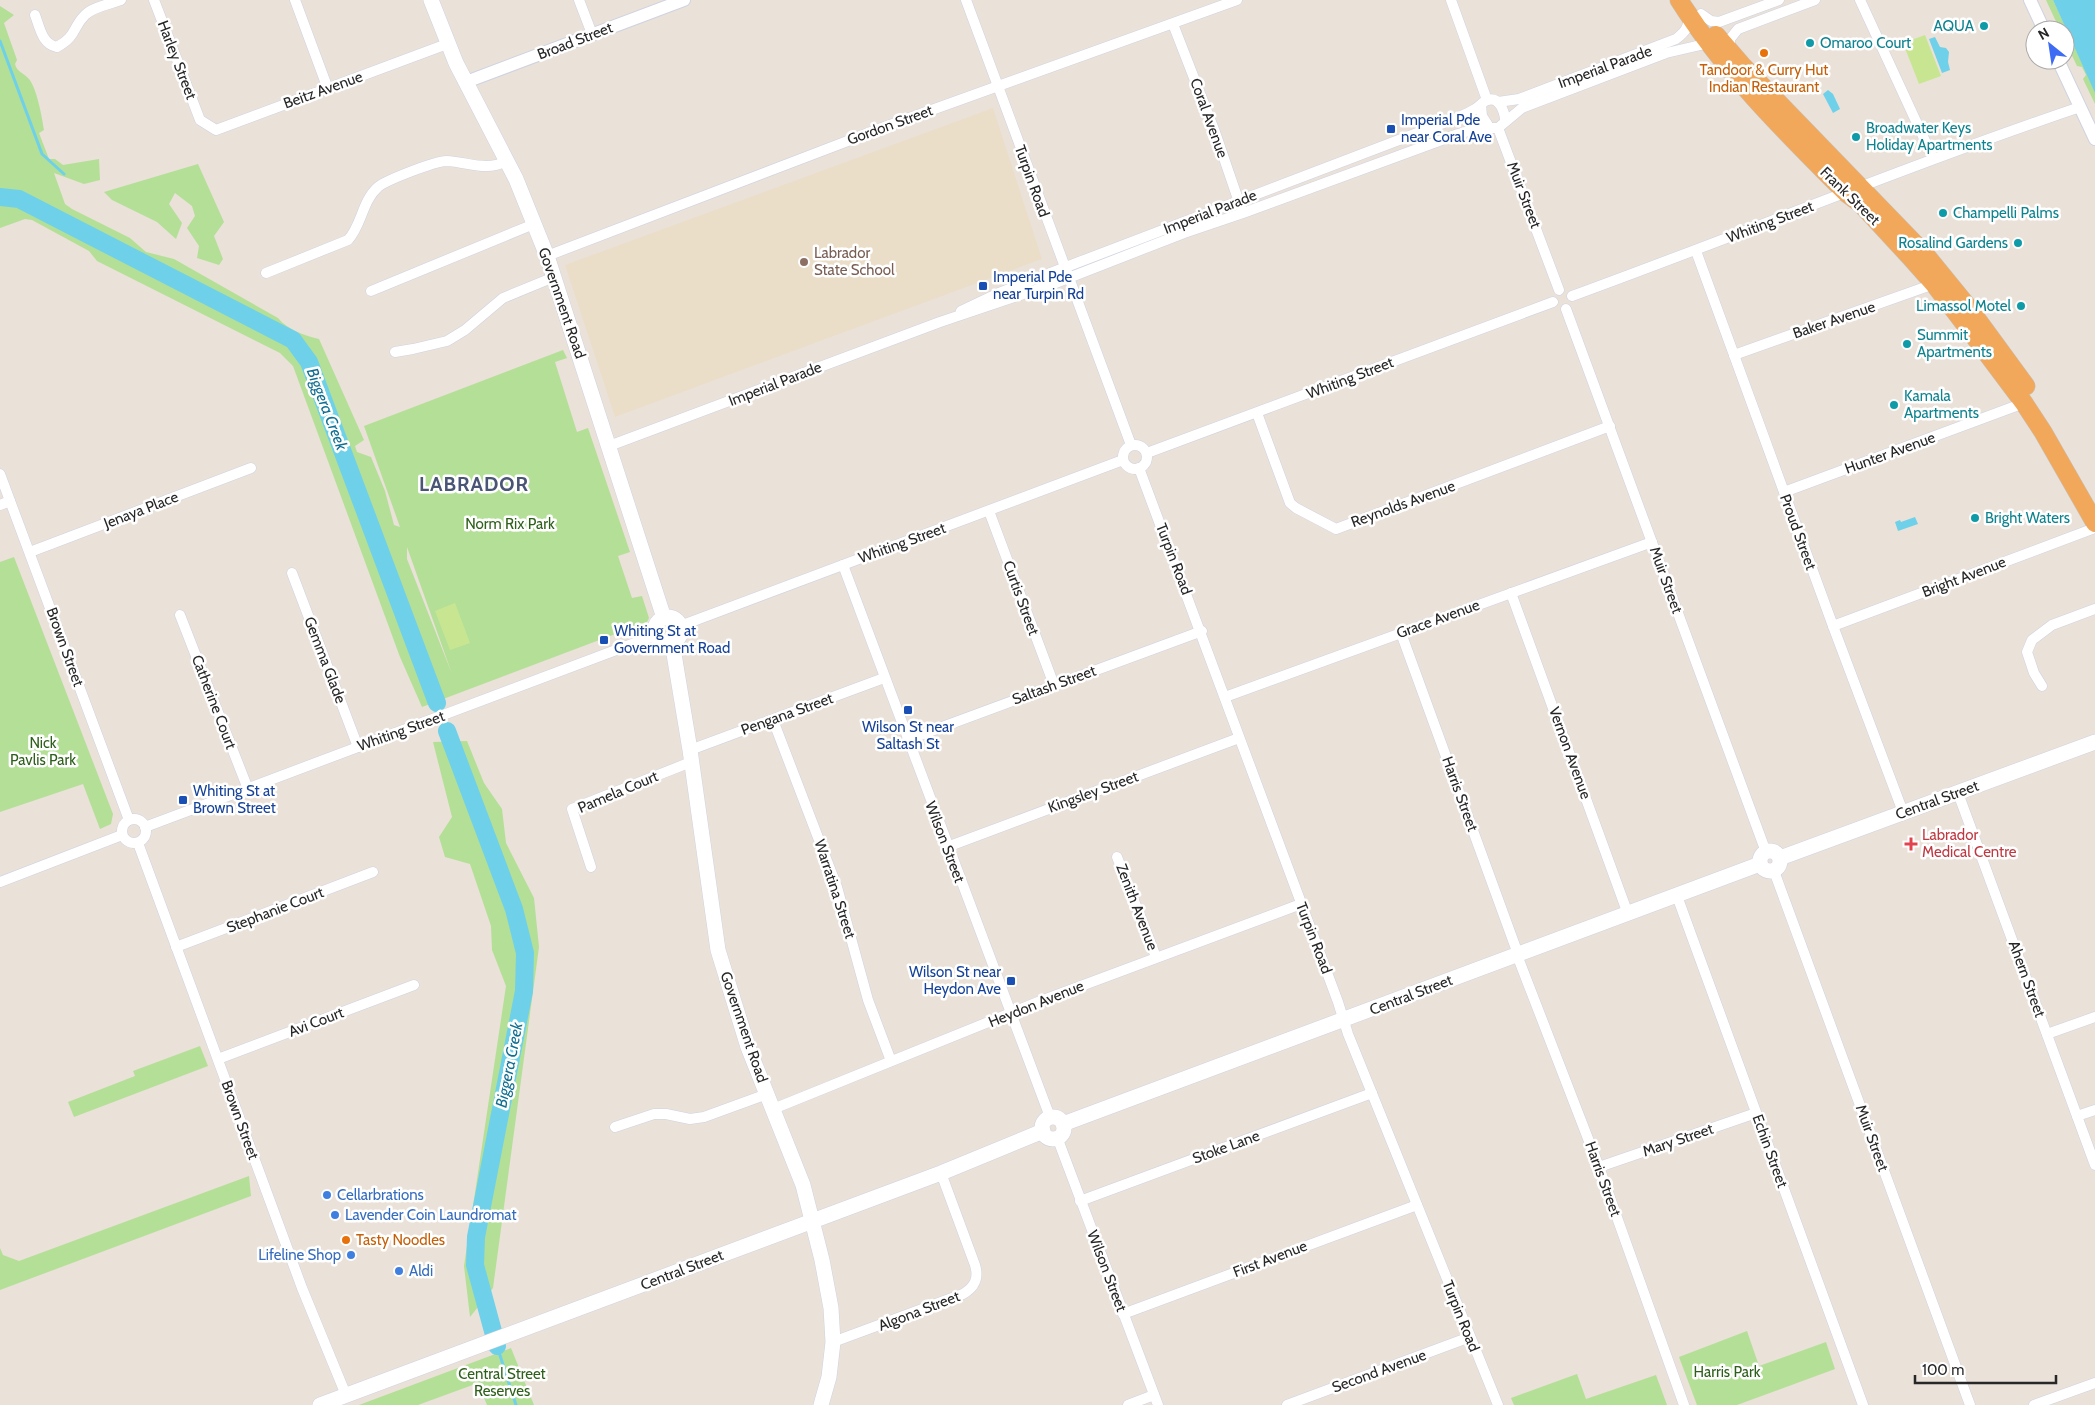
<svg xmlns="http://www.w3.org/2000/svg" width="2095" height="1405" viewBox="0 0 2095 1405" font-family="Cabin,sans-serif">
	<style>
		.education { fill: #ebdec9 }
		.green { fill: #b4df97; fill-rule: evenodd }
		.pitch { fill: #c8e692 }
		.water { fill: #6ed1e9 }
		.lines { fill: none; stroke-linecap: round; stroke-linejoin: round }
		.stream { stroke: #6ed1e9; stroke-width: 3 }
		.river { stroke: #6ed1e9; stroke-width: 18 }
		.minor-casing { stroke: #cfd3e0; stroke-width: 11 }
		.tertiary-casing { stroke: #cfd3e0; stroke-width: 14 }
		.secondary-casing { stroke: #cfd3e0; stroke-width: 16 }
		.trunk-casing { stroke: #c3c3c3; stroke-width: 19 }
		.minor { stroke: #fff; stroke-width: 10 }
		.tertiary { stroke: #fff; stroke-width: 12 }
		.secondary { stroke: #fff; stroke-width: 15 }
		.trunk { stroke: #f2a85a; stroke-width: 18 }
		.culture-dot { fill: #0f9aa8; stroke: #fff; stroke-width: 2 }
		.food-dot { fill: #e8710a; stroke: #fff; stroke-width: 2 }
		.transit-dot { fill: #1a4fb4; stroke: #fff; stroke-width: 2 }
		.education-dot { fill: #8d6e63; stroke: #fff; stroke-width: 2 }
		.health-dot { fill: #e0444e; stroke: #fff; stroke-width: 2 }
		.shop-dot { fill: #3f7fe0; stroke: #fff; stroke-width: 2 }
		.labels { text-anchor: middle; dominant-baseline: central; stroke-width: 5; stroke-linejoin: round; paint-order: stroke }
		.culture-label { font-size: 15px; fill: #0d838f; stroke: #fff; text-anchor: start }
		.street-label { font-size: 15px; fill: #272727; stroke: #fff }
		.food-label { font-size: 15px; fill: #c56008; stroke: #fff }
		.transit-label { font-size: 15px; fill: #164399; stroke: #fff; text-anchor: start }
		.education-label { font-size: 15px; fill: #785e54; stroke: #fff; text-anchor: start }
		.park-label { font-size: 15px; fill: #2e601b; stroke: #fff }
		.health-label { font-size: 15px; fill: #be3a42; stroke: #fff; text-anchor: start }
		.shop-label { font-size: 15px; fill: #366cbe; stroke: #fff; text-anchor: start }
		.water-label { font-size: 16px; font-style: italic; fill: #116e91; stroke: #fff }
		.district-label { font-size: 20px; font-weight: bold; letter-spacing: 1px; fill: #4a5576; stroke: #fff }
	</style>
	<rect width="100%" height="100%" fill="#eae1d9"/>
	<polygon class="education" points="993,108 1042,259 615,417 565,265"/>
	<g class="green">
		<polygon points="2046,0 2053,0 2095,92 2095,104 2083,79 2086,75 2082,67 2077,66 2065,41 2065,30 2060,30"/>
		<path d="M0 6 14 15 4 23 17 60 15 64C17 72 24 73 29 79 37 89 42 117 44 130L39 133 49 159H55L63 165 99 159 100 180 84 184 54 173 65 204 72 209 130 238 146 252 174 259 278 318C288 330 303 335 319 339L364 440 355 446 357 452 371 457 385 491 394 525 400 527 364 426 563 350 567 358 555 362 577 432 588 428 630 552 618 556 632 598 642 596 649 618 647 622 422 707 400 657 293 366 280 353 97 261 89 251 32 220 25 219 0 228ZM407 547 452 674 407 559Z"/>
		<polygon points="198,164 224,222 214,236 223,259 219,265 197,258 199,246 187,228 195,216 192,206 175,193 169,204 182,223 176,239 157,222 112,200 104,192"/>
		<polygon points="14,557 113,814 111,824 100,829 83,784 0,812 0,562"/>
		<polygon points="467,741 484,783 502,809 506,843 534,898 539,947 493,1288 470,1317 464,1266 506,986 492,950 491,926 470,864 445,857 439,837 452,817 433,742"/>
		<polygon points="200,1046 208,1066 74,1117 68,1102 135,1076 133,1071"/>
		<polygon points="249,1176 251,1196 0,1290 0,1248 3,1255 19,1261"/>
		<polygon points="1747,1331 1759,1366 1826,1342 1835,1369 1737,1405 1697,1405 1679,1357"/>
		<polygon points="511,1348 534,1405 487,1405 478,1383 418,1405 359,1405"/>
		<polygon points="1577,1374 1586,1399 1656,1375 1667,1405 1514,1405 1511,1398"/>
	</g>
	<g class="pitch">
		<polygon points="1925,35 1941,76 1919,84 1903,43"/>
		<polygon points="455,603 470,643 450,650 435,611"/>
	</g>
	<g class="water">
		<polygon points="2053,0 2095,0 2095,93"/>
		<polygon points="1935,37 1940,47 1946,48 1949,52 1948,62 1950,70 1942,73 1929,39"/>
		<polygon points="1828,90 1833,94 1840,109 1833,113 1823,94"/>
		<polygon points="1915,517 1918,524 1898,531 1895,522 1900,520 1901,522"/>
	</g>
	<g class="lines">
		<g class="stream">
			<polyline points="0,41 42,154 64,174"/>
			<polyline points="497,1346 516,1405"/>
		</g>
		<g class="river">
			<polyline points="0,197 19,199 293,340 309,362 437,703"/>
			<polyline points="447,731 514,909 525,953 524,991 476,1237 475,1265 497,1346"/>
		</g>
		<g class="minor-casing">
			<g id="minor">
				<polyline points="154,0 200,120 216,130 447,44"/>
				<polyline points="295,0 328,89"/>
				<polyline points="579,0 592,34"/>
				<polyline points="966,0 1131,445"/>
				<polyline points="1451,0 1487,100"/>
				<polyline points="1860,0 1933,158"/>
				<polyline points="1701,14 1711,21 1719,22 1779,0"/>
				<path d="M35 15C40 28 42 44 57 47 77 36 72 28 85 15 93 7 110 4 121 0"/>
				<polyline points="1173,24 1215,132 1241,208"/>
				<polyline points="1730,50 1730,39 1738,29 1815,0"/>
				<path d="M1498 102 1519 99 1676 39C1684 33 1691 26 1687 15"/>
				<polyline points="1481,105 1482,116 1489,127"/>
				<polyline points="1498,128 1559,290"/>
				<polyline points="1696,251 1833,626 1903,812"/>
				<polyline points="547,256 879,129 1237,0"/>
				<path d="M266 273 348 240C362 225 362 201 378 187 386 180 436 161 446 161 470 162 484 172 507 161"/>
				<polyline points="371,291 534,224"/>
				<path d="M1572 296C1742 234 1909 165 2080 107"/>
				<polyline points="1566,309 1766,852"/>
				<path d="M961 311 999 293 1079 262 1454 119C1461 116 1469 113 1475 109 1480 106 1483 101 1488 100 1499 96 1505 112 1505 121"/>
				<polyline points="395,352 413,349 447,341 465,330 503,298 554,277"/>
				<polyline points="1734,355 1934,284"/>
				<polyline points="1257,413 1290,503 1296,508 1336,529 1610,426"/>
				<circle cx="1135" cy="457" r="12"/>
				<polyline points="609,446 940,322 1053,284 1184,233 1243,213 1458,134 1480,128 1498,128 1522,108 1666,53 1705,44 1711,48"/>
				<polyline points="1147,453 1553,302"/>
				<polyline points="1139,468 1338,1002 1348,1034 1498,1405"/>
				<polyline points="0,474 129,820"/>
				<polyline points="1784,492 2024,403"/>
				<polyline points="0,505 10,501"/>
				<polyline points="989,511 1054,685"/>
				<polyline points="30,552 251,468"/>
				<polyline points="843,565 1050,1117"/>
				<polyline points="292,573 358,747"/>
				<polyline points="1511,593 1628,914"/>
				<polyline points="180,615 248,789"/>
				<polyline points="680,626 1123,460"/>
				<polyline points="1833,626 2095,528"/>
				<polyline points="1401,633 1518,954"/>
				<polyline points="2042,686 2034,673 2027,652 2032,640 2052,625 2095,609"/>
				<polyline points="1225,697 1652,542"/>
				<polyline points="773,720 837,887 868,1000 891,1061"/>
				<polyline points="907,740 1202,631"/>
				<polyline points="690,750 884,678"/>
				<polyline points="1958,793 2095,1165"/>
				<circle cx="134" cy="831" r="12"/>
				<polyline points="145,827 656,635"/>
				<polyline points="138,843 302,1288 346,1395"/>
				<polyline points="947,847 1239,738"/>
				<polyline points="1117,857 1156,957"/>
				<polyline points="591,867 572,809 691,762"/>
				<polyline points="1774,871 1970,1405"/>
				<polyline points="0,882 122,835"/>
				<polyline points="1677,896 1863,1405"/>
				<polyline points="176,947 373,872"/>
				<polyline points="1517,955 1599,1167 1684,1405"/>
				<polyline points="2047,1034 2095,1017"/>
				<polyline points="218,1059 414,985"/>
				<polyline points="773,1109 1038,1002 1301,904"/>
				<polyline points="2077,1116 2095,1110"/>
				<polyline points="615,1127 654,1114 666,1114 690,1119 704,1117 767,1094"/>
				<polyline points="1057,1137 1158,1405"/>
				<polyline points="1599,1167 1756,1113"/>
				<polyline points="1080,1201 1372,1093"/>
				<polyline points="1123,1314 1417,1205"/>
				<path d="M833 1342 963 1294C975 1287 979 1278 975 1265L941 1173"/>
				<polyline points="1128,1405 1154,1395"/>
				<polyline points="1287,1405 1470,1337"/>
				<polyline points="2034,1405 2095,1383"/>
			</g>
		</g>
		<g class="tertiary-casing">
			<g id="tertiary">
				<polyline points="2030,0 2044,30"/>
				<polyline points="2058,60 2095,139"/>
				<polyline points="466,82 684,0"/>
			</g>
		</g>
		<g class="secondary-casing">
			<g id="secondary">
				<polyline points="431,0 456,63 516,179 547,256 664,618"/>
				<circle cx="668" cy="630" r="13"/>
				<polyline points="672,642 690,750 718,950 748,1047 803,1185 822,1260 831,1308 833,1342 829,1377 821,1405"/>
				<circle cx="1770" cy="861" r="10"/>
				<polyline points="1780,858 2095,742"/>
				<circle cx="1053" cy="1128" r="11"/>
				<polyline points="1063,1124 1760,864"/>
				<polyline points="320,1405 941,1173 1043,1131"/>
			</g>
		</g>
		<g class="trunk-casing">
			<g id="trunk">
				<path d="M1679 0C1725 73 1785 132 1846 193L1861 204 1910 257 1934 284 1973 335 2024 403 2043 432 2095 523"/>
				<polyline points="1716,35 1742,65 1925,254 1969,308 2026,386"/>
			</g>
		</g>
		<use href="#minor" class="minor"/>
		<use href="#tertiary" class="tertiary"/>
		<use href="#secondary" class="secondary"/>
		<use href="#trunk" class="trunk"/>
	</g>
	<g class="culture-dot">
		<circle cx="1984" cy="26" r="5"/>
		<circle cx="1810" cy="43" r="5"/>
		<circle cx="1856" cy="137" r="5"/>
		<circle cx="1943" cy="213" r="5"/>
		<circle cx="2018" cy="243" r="5"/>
		<circle cx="2021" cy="306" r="5"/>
		<circle cx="1907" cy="344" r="5"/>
		<circle cx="1894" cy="405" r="5"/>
		<circle cx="1975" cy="518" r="5"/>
	</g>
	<g class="food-dot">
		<circle cx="1764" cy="53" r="5"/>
		<circle cx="346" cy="1240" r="5"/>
	</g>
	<g class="transit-dot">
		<rect x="1386" y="124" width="10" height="10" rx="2.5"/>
		<rect x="978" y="281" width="10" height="10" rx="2.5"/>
		<rect x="599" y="635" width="10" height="10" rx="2.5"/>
		<rect x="903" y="705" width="10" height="10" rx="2.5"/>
		<rect x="178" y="795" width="10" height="10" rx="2.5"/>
		<rect x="1006" y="976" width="10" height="10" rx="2.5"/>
	</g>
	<circle class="education-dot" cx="804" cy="262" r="5"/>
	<path class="health-dot" d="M1908.5 836.5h5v5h5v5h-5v5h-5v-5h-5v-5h5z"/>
	<g class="shop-dot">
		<circle cx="327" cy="1195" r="5"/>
		<circle cx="335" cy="1215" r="5"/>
		<circle cx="351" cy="1255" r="5"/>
		<circle cx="399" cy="1271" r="5"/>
	</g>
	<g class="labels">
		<g class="culture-label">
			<text x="1974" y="26" text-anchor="end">AQUA</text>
			<text x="1820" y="43">Omaroo Court</text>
			<text x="1866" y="128">Broadwater Keys<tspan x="1866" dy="17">Holiday Apartments</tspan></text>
			<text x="1953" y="213">Champelli Palms</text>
			<text x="2008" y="243" text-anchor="end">Rosalind Gardens</text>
			<text x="2011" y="306" text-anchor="end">Limassol Motel</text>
			<text x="1917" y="335">Summit<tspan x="1917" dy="17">Apartments</tspan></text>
			<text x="1904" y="396">Kamala<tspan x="1904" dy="17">Apartments</tspan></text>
			<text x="1985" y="518">Bright Waters</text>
		</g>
		<g class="street-label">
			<text transform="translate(575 41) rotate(-21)">Broad Street</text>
			<text transform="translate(177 60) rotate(69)">Harley Street</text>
			<text transform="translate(1605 67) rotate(-20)">Imperial Parade</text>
			<text transform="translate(323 90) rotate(-20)">Beitz Avenue</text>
			<text transform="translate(1209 118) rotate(70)">Coral Avenue</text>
			<text transform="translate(890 125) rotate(-20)">Gordon Street</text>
			<text transform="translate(1032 181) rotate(70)">Turpin Road</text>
			<text transform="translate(1524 195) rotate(69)">Muir Street</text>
			<text transform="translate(1850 196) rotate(44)">Frank Street</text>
			<text transform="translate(1210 212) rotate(-21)">Imperial Parade</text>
			<text transform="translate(1770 222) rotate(-21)">Whiting Street</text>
			<text transform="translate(562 303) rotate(71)">Government Road</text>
			<text transform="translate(1834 320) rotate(-19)">Baker Avenue</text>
			<text transform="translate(1350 378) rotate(-21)">Whiting Street</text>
			<text transform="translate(775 384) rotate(-21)">Imperial Parade</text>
			<text transform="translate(1890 453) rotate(-20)">Hunter Avenue</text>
			<text transform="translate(1403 504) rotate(-20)">Reynolds Avenue</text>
			<text transform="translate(141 510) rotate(-21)">Jenaya Place</text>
			<text transform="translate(1798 532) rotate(70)">Proud Street</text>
			<text transform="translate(902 543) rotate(-20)">Whiting Street</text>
			<text transform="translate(1174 559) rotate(69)">Turpin Road</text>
			<text transform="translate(1964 577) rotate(-21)">Bright Avenue</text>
			<text transform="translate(1666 580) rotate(70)">Muir Street</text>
			<text transform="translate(1021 598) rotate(70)">Curtis Street</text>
			<text transform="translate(1438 619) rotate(-20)">Grace Avenue</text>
			<text transform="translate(65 647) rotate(70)">Brown Street</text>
			<text transform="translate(325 660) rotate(69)">Gemma Glade</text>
			<text transform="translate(1054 685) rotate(-20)">Saltash Street</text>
			<text transform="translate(214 702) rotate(69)">Catherine Court</text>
			<text transform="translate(787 714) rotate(-20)">Pengana Street</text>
			<text transform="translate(401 731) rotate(-20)">Whiting Street</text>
			<text transform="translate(1570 753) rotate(70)">Vernon Avenue</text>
			<text transform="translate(618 792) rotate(-23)">Pamela Court</text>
			<text transform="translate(1093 792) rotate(-20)">Kingsley Street</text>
			<text transform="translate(1460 794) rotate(70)">Harris Street</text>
			<text transform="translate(1937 800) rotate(-20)">Central Street</text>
			<text transform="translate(945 842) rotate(69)">Wilson Street</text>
			<text transform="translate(835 889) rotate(72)">Warratina Street</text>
			<text transform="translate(1137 907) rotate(69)">Zenith Avenue</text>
			<text transform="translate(275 910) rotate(-21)">Stephanie Court</text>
			<text transform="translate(1314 938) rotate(69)">Turpin Road</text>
			<text transform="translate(2027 979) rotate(70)">Ahern Street</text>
			<text transform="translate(1411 995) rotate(-21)">Central Street</text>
			<text transform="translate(1036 1004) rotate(-22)">Heydon Avenue</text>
			<text transform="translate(316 1022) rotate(-21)">Avi Court</text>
			<text transform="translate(744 1027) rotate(71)">Government Road</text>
			<text transform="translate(240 1120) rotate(70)">Brown Street</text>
			<text transform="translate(1872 1138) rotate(70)">Muir Street</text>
			<text transform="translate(1678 1140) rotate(-19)">Mary Street</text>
			<text transform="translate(1226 1147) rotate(-20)">Stoke Lane</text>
			<text transform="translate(1770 1151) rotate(70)">Echin Street</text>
			<text transform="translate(1603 1179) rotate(70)">Harris Street</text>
			<text transform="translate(1270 1259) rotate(-21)">First Avenue</text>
			<text transform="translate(682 1270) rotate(-21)">Central Street</text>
			<text transform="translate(1107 1271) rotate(69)">Wilson Street</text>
			<text transform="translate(919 1311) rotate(-21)">Algona Street</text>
			<text transform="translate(1461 1316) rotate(68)">Turpin Road</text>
			<text transform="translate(1379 1371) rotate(-20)">Second Avenue</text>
		</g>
		<g class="food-label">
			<text x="1764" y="70">Tandoor &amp; Curry Hut<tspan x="1764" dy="17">Indian Restaurant</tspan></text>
			<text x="356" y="1240" text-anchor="start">Tasty Noodles</text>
		</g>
		<g class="transit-label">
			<text x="1401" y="120">Imperial Pde<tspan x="1401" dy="17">near Coral Ave</tspan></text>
			<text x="993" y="277">Imperial Pde<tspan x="993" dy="17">near Turpin Rd</tspan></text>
			<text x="614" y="631">Whiting St at<tspan x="614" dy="17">Government Road</tspan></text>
			<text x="908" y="727" text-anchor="middle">Wilson St near<tspan x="908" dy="17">Saltash St</tspan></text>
			<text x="193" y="791">Whiting St at<tspan x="193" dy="17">Brown Street</tspan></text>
			<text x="1001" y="972" text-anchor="end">Wilson St near<tspan x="1001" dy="17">Heydon Ave</tspan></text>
		</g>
		<g class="education-label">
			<text x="814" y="253">Labrador<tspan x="814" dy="17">State School</tspan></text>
		</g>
		<g class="park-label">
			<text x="510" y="524">Norm Rix Park</text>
			<text x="43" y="743">Nick<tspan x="43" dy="17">Pavlis Park</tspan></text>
			<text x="1727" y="1372">Harris Park</text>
			<text x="502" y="1374">Central Street<tspan x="502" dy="17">Reserves</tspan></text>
		</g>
		<g class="health-label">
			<text x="1922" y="835">Labrador<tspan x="1922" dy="17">Medical Centre</tspan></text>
		</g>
		<g class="shop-label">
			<text x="337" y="1195">Cellarbrations</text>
			<text x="345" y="1215">Lavender Coin Laundromat</text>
			<text x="341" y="1255" text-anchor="end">Lifeline Shop</text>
			<text x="409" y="1271">Aldi</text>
		</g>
		<g class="water-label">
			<text transform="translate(327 409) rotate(69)">Biggera Creek</text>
			<text transform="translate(509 1065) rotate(-79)">Biggera Creek</text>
		</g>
		<g class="district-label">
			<text x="474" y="484">LABRADOR</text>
		</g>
	</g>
	<g transform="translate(2050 45) rotate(330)"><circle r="24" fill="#ffffff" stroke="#a9a9a9"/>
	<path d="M0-4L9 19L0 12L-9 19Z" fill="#3d6bf3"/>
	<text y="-8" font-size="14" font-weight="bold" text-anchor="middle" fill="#272727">N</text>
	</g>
	<path d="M1915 1375v8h141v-8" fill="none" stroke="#272727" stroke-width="2.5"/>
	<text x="1922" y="1375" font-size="15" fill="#272727" stroke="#ffffff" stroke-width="4" paint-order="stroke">100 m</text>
</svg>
